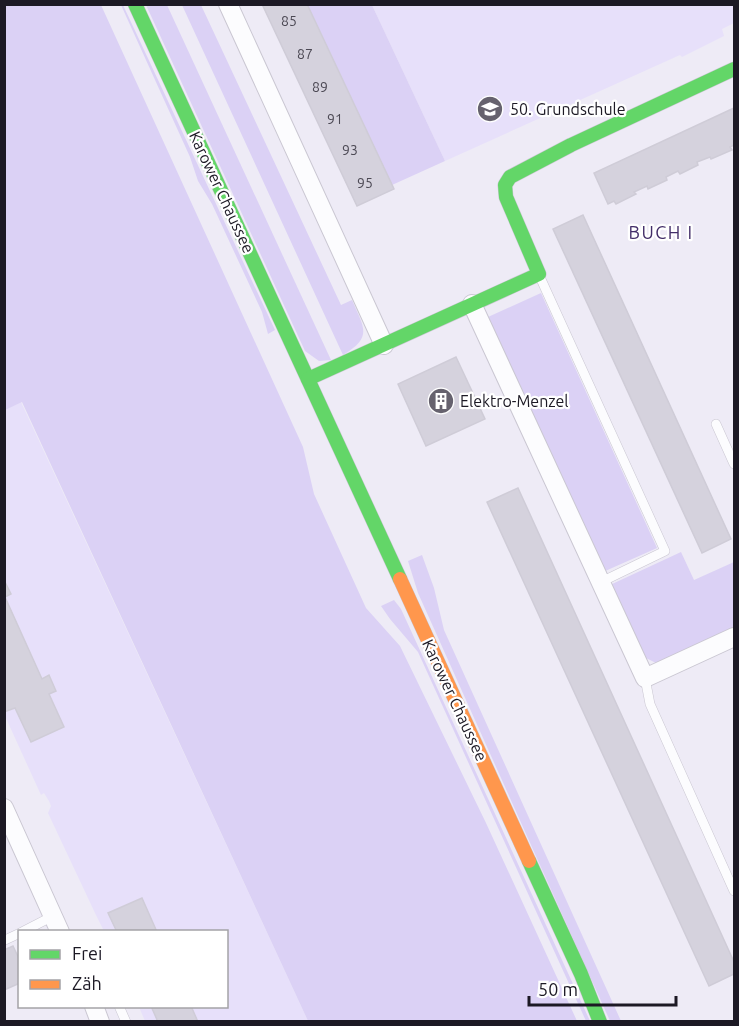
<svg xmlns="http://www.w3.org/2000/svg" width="739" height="1026" viewBox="0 0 739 1026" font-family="Ubuntu,sans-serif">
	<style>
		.built { fill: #e7e0fa }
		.green { fill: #dbd1f5 }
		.building { fill: #d5d2dd; stroke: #cfccd7; stroke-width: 1.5 }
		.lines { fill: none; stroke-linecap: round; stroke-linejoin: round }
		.lane-casing { stroke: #cac7d2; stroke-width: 10 }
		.street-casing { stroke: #cac7d2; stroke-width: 20 }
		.fast-casing { stroke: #cac7d2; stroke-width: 15 }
		.slow-casing { stroke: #cac7d2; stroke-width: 15 }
		.lane { stroke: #fcfcfe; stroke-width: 9 }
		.street { stroke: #fcfcfe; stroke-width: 18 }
		.fast { stroke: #63d668; stroke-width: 14 }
		.slow { stroke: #ff974d; stroke-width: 14 }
		.labels { text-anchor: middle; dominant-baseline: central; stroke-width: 4.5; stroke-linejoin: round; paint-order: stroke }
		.number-label { font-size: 14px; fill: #4c4954 }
		.poi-label { font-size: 16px; fill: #1c1924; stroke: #fff; text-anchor: start }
		.street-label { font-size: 16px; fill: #1c1924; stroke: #fff }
		.neighbourhood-label { font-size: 18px; letter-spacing: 1.5px; fill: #432e69; stroke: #fff }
	</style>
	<rect width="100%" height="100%" fill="#eeebf6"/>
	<g class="built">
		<polygon points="372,5 734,5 734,23 722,29 724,36 682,57 680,55 445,161"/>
		<polygon points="21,402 308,1021 145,1021 139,1007 226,1006 226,932 104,931 95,913 48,813 51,806 49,801 44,793 41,795 5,716 4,410"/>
	</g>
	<g class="green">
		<polygon points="4,5 101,5 303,447 314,494 366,608 400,646 486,823 577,1021 308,1021 22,402 5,410"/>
		<polygon points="121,5 123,5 275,330 268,334 262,312 212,204 198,181 190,157"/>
		<polygon points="146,5 167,5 331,360 319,361 305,351"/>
		<path d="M182 5H201L341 305 352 300C364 328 373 337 343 355Z"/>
		<polygon points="307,5 372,5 445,161 392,185"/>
		<polygon points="541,293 657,548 603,572 488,317"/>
		<polygon points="681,552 694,580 734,562 734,631 658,664 644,657 610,585"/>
		<polygon points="422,555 434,588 444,630 621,1021 610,1021 418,593 408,561"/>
		<polygon points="394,600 401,609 590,1021 586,1021 418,652 390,619 381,606"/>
	</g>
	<g class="building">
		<polygon points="262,4 307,4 394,189 357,206"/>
		<polygon points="734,108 734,145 730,147 732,150 711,159 710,157 697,162 698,165 680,174 678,171 666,177 667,180 648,189 647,186 634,192 636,194 616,204 614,201 608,204 594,173"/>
		<polygon points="583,215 731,539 702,553 553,229"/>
		<polygon points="456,357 485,419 426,446 398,384"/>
		<polygon points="518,488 734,962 734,974 709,986 487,502"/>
		<polygon points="4,580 11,594 5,597 42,679 49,675 56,691 49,694 64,727 31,742 15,708 4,712"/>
		<polygon points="142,898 157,932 117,932 108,913"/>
		<polygon points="13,946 20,961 20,983 4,990 4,950"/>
		<polygon points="151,1006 191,1006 198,1022 158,1022"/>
	</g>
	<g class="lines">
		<g class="lane-casing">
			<g id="lane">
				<polyline points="540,277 665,551 601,582"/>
				<polyline points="716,424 734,464"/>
				<polyline points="645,678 650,704 734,891"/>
				<polyline points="22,932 53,916"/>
				<polyline points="5,940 20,933"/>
				<polyline points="119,1006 126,1022"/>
			</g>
		</g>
		<g class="street-casing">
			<g id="street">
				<polyline points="228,4 384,345"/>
				<polyline points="472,304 645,678 734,637"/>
				<polyline points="4,808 60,932"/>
				<polyline points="94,1006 100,1022"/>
			</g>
		</g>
		<g class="fast-casing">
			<g id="fast">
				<polyline points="135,4 400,579"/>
				<polyline points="308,379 539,274 506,197 505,185 510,177 571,145 734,69"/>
				<polyline points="529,861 581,974 600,1022"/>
			</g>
		</g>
		<g class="slow-casing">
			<polyline id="slow" points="400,579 529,861"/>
		</g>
		<use href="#lane" class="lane"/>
		<use href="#street" class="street"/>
		<use href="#fast" class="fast"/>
		<use href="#slow" class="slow"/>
	</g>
	<defs>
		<g id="school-disc" transform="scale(1.35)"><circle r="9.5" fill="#66626e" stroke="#fff"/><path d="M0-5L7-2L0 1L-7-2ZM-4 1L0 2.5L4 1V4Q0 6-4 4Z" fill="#fff"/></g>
		<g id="building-disc" transform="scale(1.35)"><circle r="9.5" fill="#66626e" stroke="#fff"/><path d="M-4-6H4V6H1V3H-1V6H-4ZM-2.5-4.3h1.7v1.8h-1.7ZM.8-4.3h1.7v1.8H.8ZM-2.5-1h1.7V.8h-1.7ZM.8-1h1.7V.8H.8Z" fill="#fff"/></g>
	</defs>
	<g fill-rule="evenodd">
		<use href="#school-disc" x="490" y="109"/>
		<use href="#building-disc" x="441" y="401"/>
	</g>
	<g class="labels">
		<g class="number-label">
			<text x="289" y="21">85</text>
			<text x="305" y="54">87</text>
			<text x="320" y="87">89</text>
			<text x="335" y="119">91</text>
			<text x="350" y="150">93</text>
			<text x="365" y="183">95</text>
		</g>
		<g class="poi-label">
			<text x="510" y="109">50. Grundschule</text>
			<text x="460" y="401">Elektro-Menzel</text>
		</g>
		<g class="street-label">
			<text transform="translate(222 192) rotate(65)">Karower Chaussee</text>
			<text transform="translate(455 700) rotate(65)">Karower Chaussee</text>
		</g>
		<g class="neighbourhood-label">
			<text x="661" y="232">BUCH I</text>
		</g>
	</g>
	<rect width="739" height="1026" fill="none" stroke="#1c1924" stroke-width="12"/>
	<rect x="18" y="930" width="210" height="78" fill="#ffffff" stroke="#a4a3a7" stroke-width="1.5"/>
	<rect x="30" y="950" width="30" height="9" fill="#63d668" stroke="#a4a3a7" stroke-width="1.5"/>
	<text x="72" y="960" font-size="18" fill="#1c1924">Frei</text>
	<rect x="30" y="980" width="30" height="9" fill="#ff974d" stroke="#a4a3a7" stroke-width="1.5"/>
	<text x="72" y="990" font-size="18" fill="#1c1924">Zäh</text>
	<path d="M529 996v9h147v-9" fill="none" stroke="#1c1924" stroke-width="3"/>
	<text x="538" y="996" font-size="18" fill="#1c1924" stroke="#ffffff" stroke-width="4.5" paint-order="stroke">50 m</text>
</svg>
